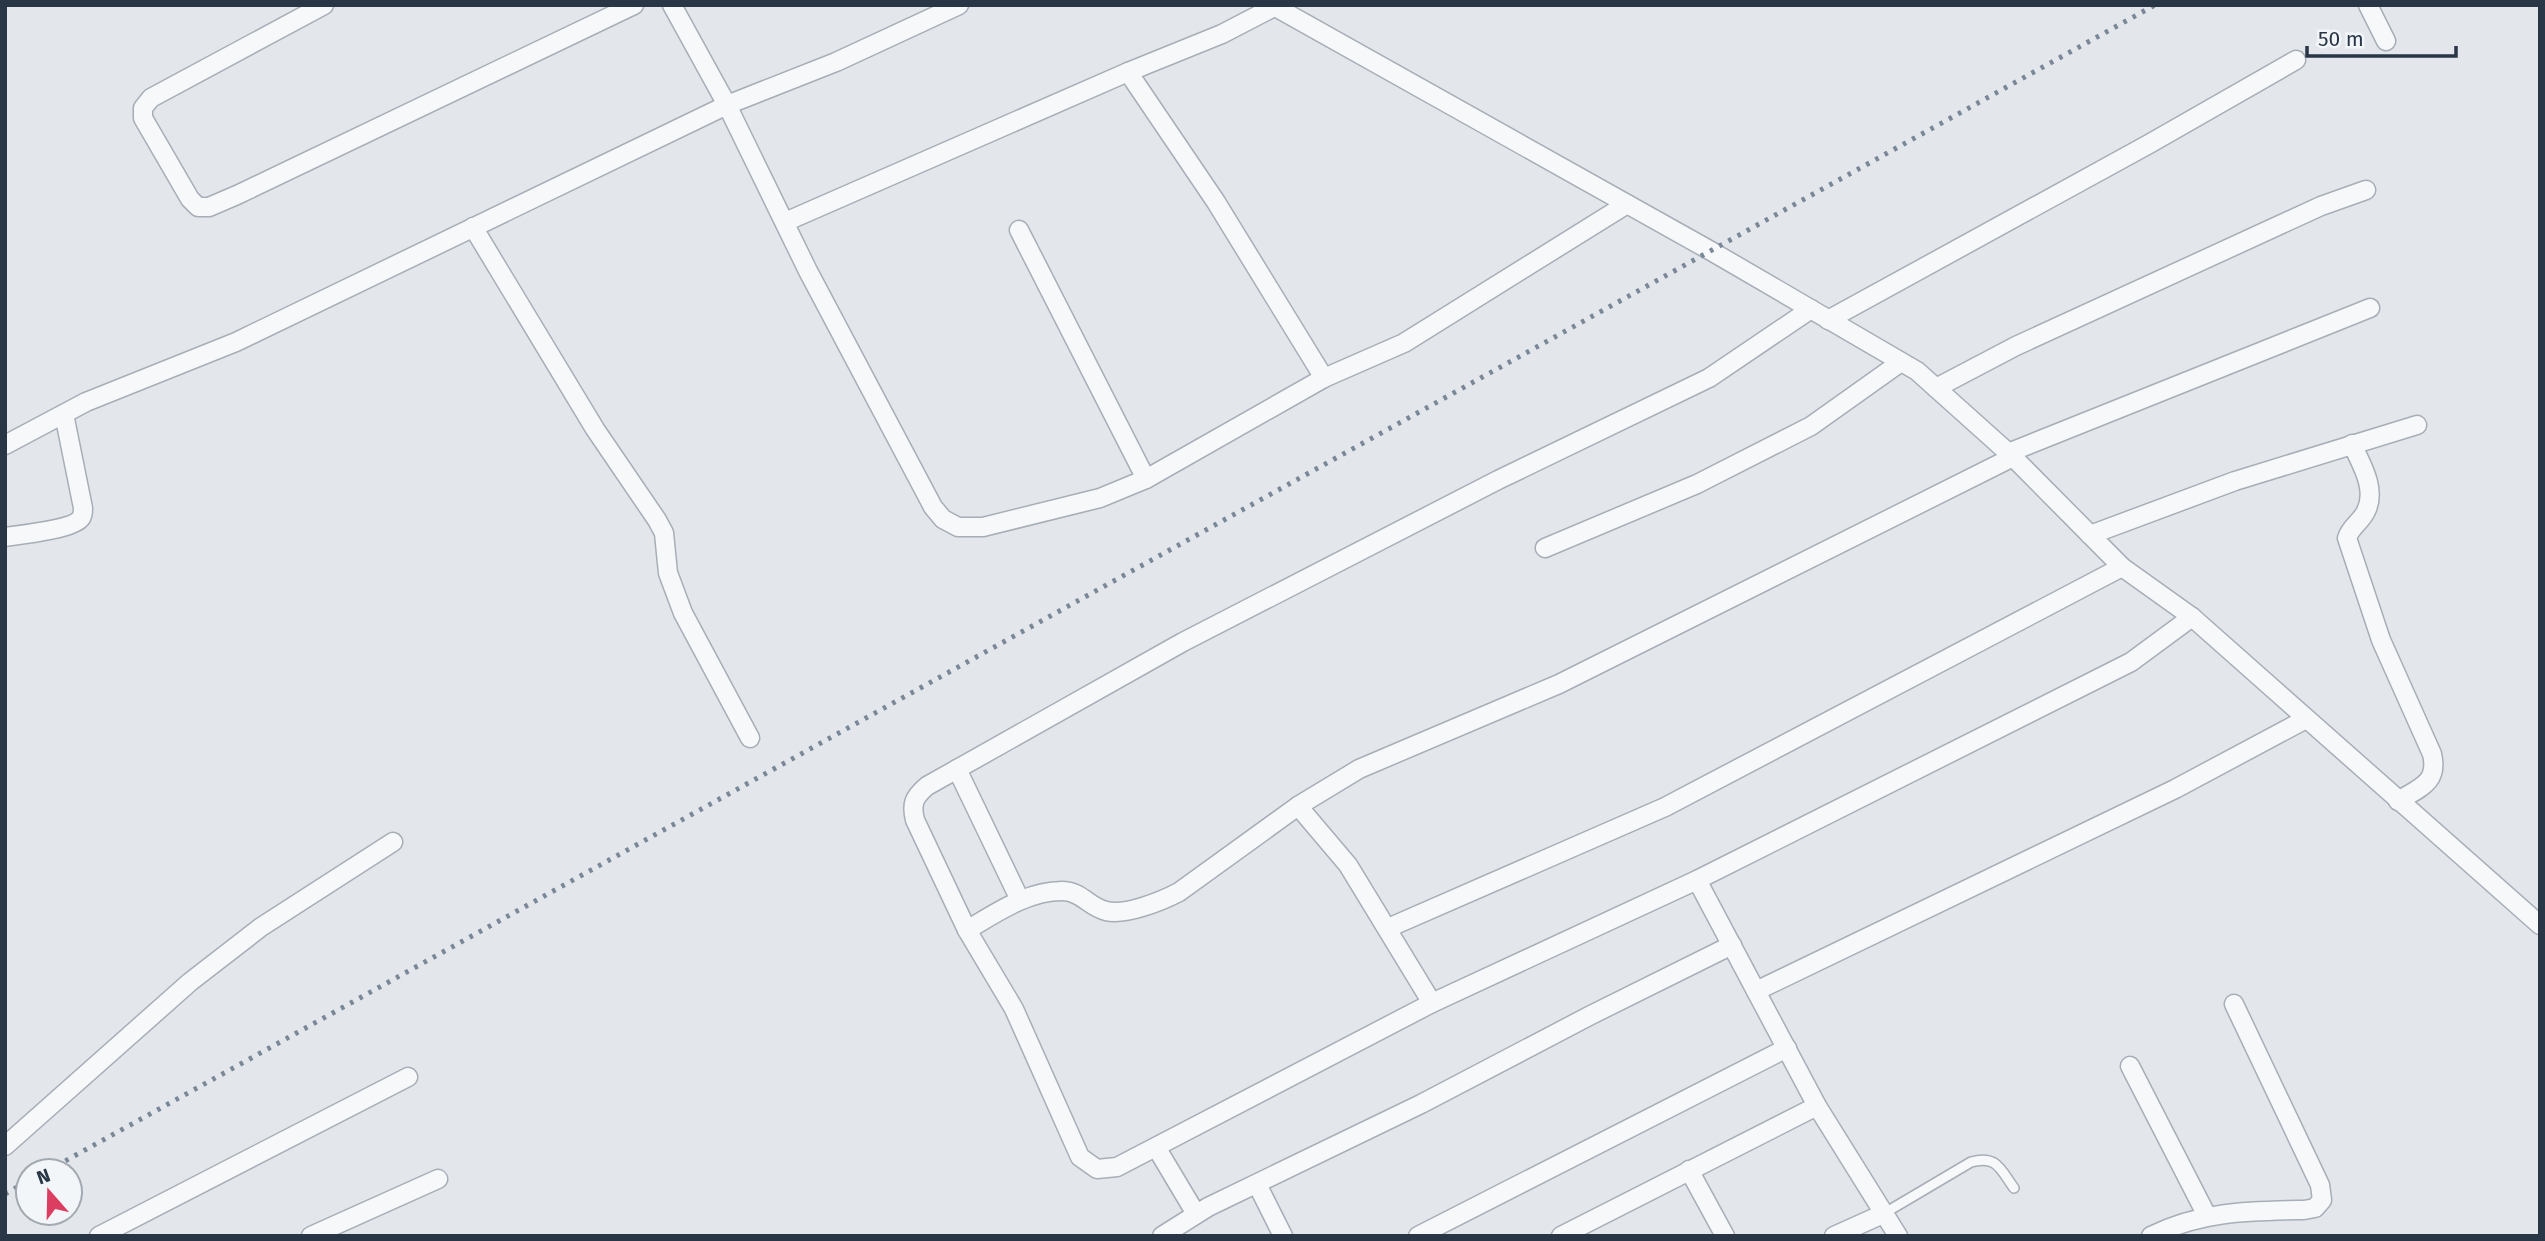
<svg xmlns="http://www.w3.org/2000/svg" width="2545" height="1241" viewBox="0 0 2545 1241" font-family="'Fira Sans',sans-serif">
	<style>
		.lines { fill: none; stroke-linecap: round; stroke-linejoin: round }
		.service-casing { stroke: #a7aeb7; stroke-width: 12 }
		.minor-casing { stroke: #a7aeb7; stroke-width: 21 }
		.service { stroke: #f6f8fa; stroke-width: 9 }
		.minor { stroke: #f6f8fa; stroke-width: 18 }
		.rail { stroke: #7a8797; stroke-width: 5; stroke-dasharray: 3.5 7; stroke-linecap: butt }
	</style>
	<rect width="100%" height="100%" fill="#e3e7ec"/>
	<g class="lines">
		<g class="service-casing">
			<path id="service" d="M1883 1214 1971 1162C1997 1155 2000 1169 2014 1188"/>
		</g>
		<g class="minor-casing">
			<g id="minor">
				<polyline points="324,5 151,98 143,108 143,118 190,199 198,207 209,207 237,195 634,5"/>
				<polyline points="672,5 727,105 808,271 933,507 943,519 958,527 983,527 1100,498 1146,479 1324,378 1404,343 1627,204"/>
				<polyline points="1272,5 1711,251 1917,371 2013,457 2122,567 2192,617 2540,925"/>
				<polyline points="2368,5 2386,41"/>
				<polyline points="1128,72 1216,202 1324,378"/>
				<polyline points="785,222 1128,72 1222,34 1274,7"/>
				<polyline points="473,227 595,429 657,520 664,533 668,573 683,613 750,738"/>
				<polyline points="1019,230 1146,479"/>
				<polyline points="1828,320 2149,144 2296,60"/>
				<polyline points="1936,388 2016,346 2321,206 2366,190"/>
				<path d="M2352 444C2361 464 2377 489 2366 511 2361 522 2351 526 2347 538L2381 640 2432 754C2439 783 2419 788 2398 801"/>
				<polyline points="5,445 86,402 236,342 727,105 836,62 959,5"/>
				<polyline points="2008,453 2370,308"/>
				<path d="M2013 457 1559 684 1359 769 1298 806 1179 892C1162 901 1125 916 1106 911 1089 907 1081 891 1062 891 1027 891 996 913 967 930L1014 1009 1080 1157 1097 1169 1117 1167 1432 1003 1697 880 2131 662 2192 617"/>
				<polyline points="2090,535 2235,481 2417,425"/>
				<path d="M5 537C19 535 74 529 81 518 83 515 83 511 83 508L64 414"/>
				<polyline points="1545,548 1697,484 1811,426 1901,362"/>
				<polyline points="957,769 1020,900"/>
				<polyline points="1298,806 1348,865 1432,1003"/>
				<polyline points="1697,880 1817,1106 1898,1236"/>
				<polyline points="1388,928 1665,807 2122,567"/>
				<path d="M967 930 915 820C911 804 914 797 927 786L1183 642 1498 480 1709 378 1811 309"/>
				<polyline points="1756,991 2175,789 2306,719"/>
				<polyline points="2130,1066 2207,1216"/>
				<polyline points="5,1146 190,982 261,927 393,842"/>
				<polyline points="1156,1147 1196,1214"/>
				<polyline points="1689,1170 1725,1236"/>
				<polyline points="1257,1184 1283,1236"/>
				<polyline points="99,1236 408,1077"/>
				<polyline points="311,1236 438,1179"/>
				<polyline points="1162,1236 1208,1207 1421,1104 1591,1015 1732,945"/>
				<polyline points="1418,1236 1787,1048"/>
				<polyline points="1561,1236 1817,1106"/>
				<polyline points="1834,1236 1883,1214"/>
				<path d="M2151 1236C2201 1211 2249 1211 2304 1210L2315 1208 2322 1200 2320 1185 2234 1004"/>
			</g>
		</g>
		<use href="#service" class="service"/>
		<use href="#minor" class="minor"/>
		<g class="rail">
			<polyline points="47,1171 2155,5"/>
			<polyline points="5,1194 28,1181"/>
		</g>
	</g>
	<rect width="2545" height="1241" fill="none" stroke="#293646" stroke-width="14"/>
	<g transform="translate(49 1192) rotate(340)"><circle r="33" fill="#f3f6f9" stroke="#a2a9b1" stroke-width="2"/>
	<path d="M0-5L12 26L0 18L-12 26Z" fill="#db3e61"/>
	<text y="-10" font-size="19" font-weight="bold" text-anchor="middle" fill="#293646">N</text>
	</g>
	<path d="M2307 46v10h149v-10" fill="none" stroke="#293646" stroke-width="3.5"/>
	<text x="2318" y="46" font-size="21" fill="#293646" stroke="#f3f6f9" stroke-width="5" paint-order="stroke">50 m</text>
</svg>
